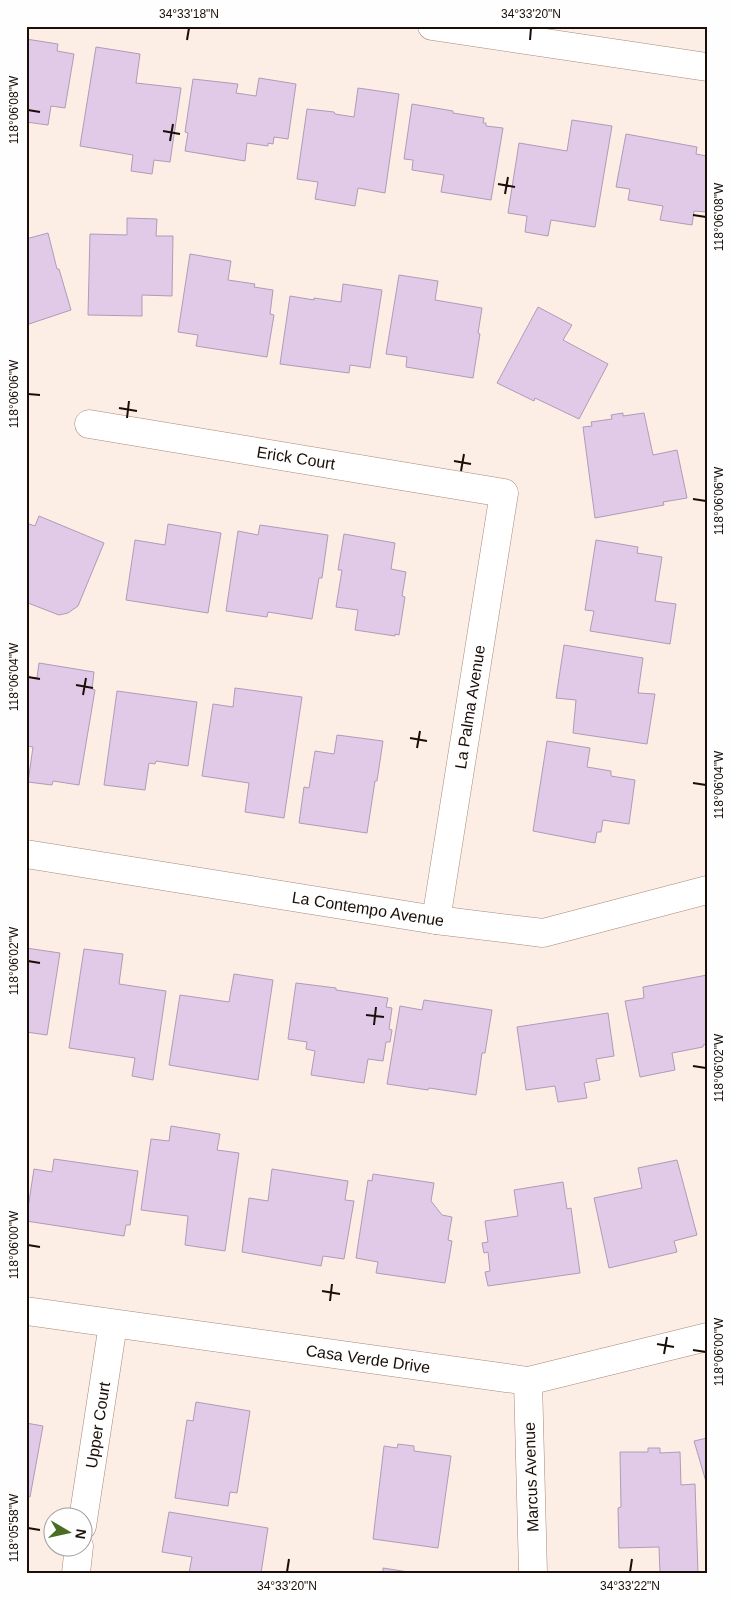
<svg xmlns="http://www.w3.org/2000/svg" width="733" height="1599" viewBox="0 0 733 1599" font-family="Arial,sans-serif">
	<style>
		.building { fill: #e0cae8; stroke: #b09bb8 }
		.lines { fill: none; stroke-linecap: round; stroke-linejoin: round }
		.minor-casing { stroke: #a98977; stroke-width: 29 }
		.minor { stroke: #fff; stroke-width: 28 }
		.ticks { fill: none; stroke: #1a0f08; stroke-width: 2 }
		.labels { text-anchor: middle; dominant-baseline: central; stroke-width: 4.5; stroke-linejoin: round; paint-order: stroke }
		.street-label { font-size: 16px; fill: #1a0f08; stroke: #fefefe }
		.neatline { fill: none; stroke: #1a0f08; stroke-width: 2 }
		.ticks-label { font-size: 12px; text-anchor: middle; fill: #1a0f08 }
	</style>
	<rect width="100%" height="100%" fill="#fcede5"/>
	<g class="building">
		<polygon points="26,39 58,44 57,51 74,54 65,108 51,106 48,125 26,122"/>
		<polygon points="96,47 140,54 136,83 181,88 170,162 154,160 152,174 131,171 133,155 80,146"/>
		<polygon points="259,78 296,84 288,139 274,137 273,144 268,143 268,146 247,143 245,161 185,151 188,133 185,132 193,79 238,84 236,93 256,96"/>
		<polygon points="358,88 399,94 385,193 358,188 355,206 315,199 318,182 297,179 307,109 334,112 335,114 354,117"/>
		<polygon points="412,104 453,111 453,113 484,118 483,123 486,123 486,126 503,128 491,200 441,192 444,175 412,170 413,160 404,159"/>
		<polygon points="572,120 612,126 595,227 551,220 548,236 525,232 527,216 508,213 519,143 567,151"/>
		<polygon points="626,134 697,147 696,154 707,156 707,212 694,211 692,225 660,220 663,206 628,200 630,189 616,187"/>
		<polygon points="127,218 157,219 156,236 173,236 172,296 142,295 142,316 88,315 90,234 127,235"/>
		<polygon points="48,233 57,269 59,269 71,310 26,325 26,239"/>
		<polygon points="190,254 231,261 228,280 255,284 254,287 273,290 270,314 274,315 267,357 196,346 198,335 178,332"/>
		<polygon points="399,275 438,281 435,300 482,308 478,333 480,334 473,378 406,367 407,357 386,354"/>
		<polygon points="343,284 382,290 370,368 350,365 349,373 280,364 290,296 314,300 314,298 341,302"/>
		<polygon points="538,307 572,325 563,340 608,364 579,419 535,398 534,401 497,383"/>
		<polygon points="623,413 623,416 644,413 653,455 677,450 687,498 663,502 664,505 595,518 583,427 592,426 591,422 612,419 611,415"/>
		<polygon points="39,516 104,543 78,606 68,613 59,615 28,603 26,607 26,523 35,526"/>
		<polygon points="168,524 221,533 208,613 126,600 135,540 165,545"/>
		<polygon points="260,525 328,535 322,578 319,578 312,619 268,612 267,617 226,611 238,531 258,535"/>
		<polygon points="344,534 395,543 391,569 406,572 402,596 405,597 399,635 395,634 395,636 355,630 358,610 336,607 342,570 338,570"/>
		<polygon points="596,540 638,547 637,553 662,557 655,601 676,604 670,644 590,631 594,611 585,610"/>
		<polygon points="564,645 643,658 638,693 655,694 647,744 573,733 576,700 556,698"/>
		<polygon points="39,663 94,672 92,689 95,690 79,785 53,781 52,785 28,782 33,747 26,746 26,677 37,678"/>
		<polygon points="235,688 302,697 284,818 245,812 249,783 202,776 213,704 233,707"/>
		<polygon points="117,691 197,702 188,766 156,761 155,764 149,763 145,790 104,785"/>
		<polygon points="337,735 383,741 377,781 375,781 367,833 299,823 304,787 309,788 315,751 334,754"/>
		<polygon points="547,741 590,748 587,767 611,771 611,776 635,780 629,824 603,820 601,832 597,832 595,843 533,831"/>
		<polygon points="26,948 60,953 47,1035 26,1032"/>
		<polygon points="84,949 123,954 119,984 166,991 153,1080 132,1076 135,1058 69,1048"/>
		<polygon points="234,974 273,980 258,1080 169,1065 180,995 229,1002"/>
		<polygon points="707,975 707,1044 703,1045 703,1047 672,1053 675,1070 640,1077 625,1001 644,998 643,987"/>
		<polygon points="296,983 336,988 336,990 388,998 386,1007 392,1008 389,1029 392,1030 390,1042 386,1042 383,1061 368,1059 364,1083 311,1075 315,1051 306,1049 307,1042 288,1039"/>
		<polygon points="424,1000 492,1010 485,1053 482,1053 476,1095 429,1088 428,1090 387,1084 400,1006 422,1010"/>
		<polygon points="608,1013 614,1056 596,1059 600,1080 584,1083 587,1098 558,1102 555,1086 526,1090 517,1027"/>
		<polygon points="171,1126 220,1134 217,1150 239,1153 225,1251 185,1245 188,1216 141,1210 151,1139 169,1141"/>
		<polygon points="54,1159 138,1171 130,1225 126,1225 124,1236 26,1221 34,1169 52,1172"/>
		<polygon points="677,1160 697,1235 674,1241 677,1252 609,1268 594,1198 642,1188 638,1168"/>
		<polygon points="272,1169 348,1181 345,1200 354,1201 344,1259 323,1256 321,1266 242,1252 249,1198 268,1201"/>
		<polygon points="373,1174 434,1183 431,1201 442,1215 452,1217 448,1240 452,1241 445,1283 376,1273 378,1262 356,1258 368,1180 372,1181"/>
		<polygon points="563,1182 567,1209 571,1208 580,1273 488,1286 485,1272 490,1271 488,1252 484,1253 482,1243 488,1242 485,1221 518,1216 514,1190"/>
		<polygon points="196,1402 250,1411 237,1493 230,1492 228,1506 175,1498 187,1420 193,1421"/>
		<polygon points="26,1423 43,1426 30,1497 26,1496"/>
		<polygon points="707,1438 707,1485 694,1441"/>
		<polygon points="398,1444 414,1446 414,1451 451,1456 438,1548 373,1539 384,1446 397,1448"/>
		<polygon points="648,1448 660,1448 660,1453 680,1452 681,1485 695,1484 698,1573 660,1573 659,1547 619,1548 618,1508 621,1507 620,1452 648,1452"/>
		<polygon points="169,1512 268,1528 261,1573 187,1573 189,1573 192,1557 162,1552"/>
		<polygon points="383,1568 415,1573 383,1573"/>
	</g>
	<g class="lines">
		<g class="minor-casing">
			<g id="minor">
				<polyline points="432,26 707,67"/>
				<polyline points="89,424 504,493 436,920"/>
				<polyline points="26,854 436,920 543,933 707,890"/>
				<polyline points="26,1311 528,1381 707,1337"/>
				<polyline points="528,1381 533,1573"/>
				<polyline points="82,1526 113,1324"/>
				<polyline points="76,1573 79,1546"/>
			</g>
		</g>
		<use href="#minor" class="minor"/>
	</g>
	<path class="ticks" d="M187 40 189 28M530 40 531 28M28 110 40 112M163 131 180 134M170 141 173 124M498 184 515 187M505 194 508 177M693 215 706 217M28 394 40 395M119 408 137 411M127 418 129 401M454 461 471 464M461 471 464 454M693 499 706 501M28 677 40 679M76 685 93 688M83 695 86 678M410 738 427 741M417 748 420 731M693 783 706 785M28 961 40 963M366 1015 384 1017M374 1025 376 1007M693 1066 706 1068M28 1245 40 1247M322 1291 340 1294M330 1301 332 1284M657 1344 674 1347M693 1350 706 1352M664 1354 667 1337M28 1528 40 1530M287 1572 289 1559M630 1572 632 1559"/>
	<g class="labels">
		<g class="street-label">
			<text transform="translate(296 458) rotate(9)">Erick Court</text>
			<text transform="translate(470 707) rotate(-81)">La Palma Avenue</text>
			<text transform="translate(368 909) rotate(9)">La Contempo Avenue</text>
			<text transform="translate(368 1359) rotate(8)">Casa Verde Drive</text>
			<text transform="translate(98 1425) rotate(-81)">Upper Court</text>
			<text transform="translate(531 1477) rotate(-92)">Marcus Avenue</text>
		</g>
	</g>
	<rect width="733" height="1599" fill="none" stroke="#fefefe" stroke-width="55"/>
	<g transform="translate(68 1532) rotate(99)"><circle r="24" fill="#fefefe" stroke="#a39e9c"/>
	<path d="M0-4L9 19L0 12L-9 19Z" fill="#4b6c23"/>
	<text y="-8" font-size="14" font-weight="bold" text-anchor="middle" fill="#1a0f08">N</text>
	</g>
	<rect x="28" y="28" width="678" height="1544" class="neatline"/>
	<g class="ticks-label">
		<text x="189" y="18">34°33'18"N</text>
		<text x="531" y="18">34°33'20"N</text>
		<text transform="translate(14 110) rotate(-90)" y="4">118°06'08"W</text>
		<text transform="translate(719 217) rotate(-90)" y="4">118°06'08"W</text>
		<text transform="translate(14 394) rotate(-90)" y="4">118°06'06"W</text>
		<text transform="translate(719 501) rotate(-90)" y="4">118°06'06"W</text>
		<text transform="translate(14 677) rotate(-90)" y="4">118°06'04"W</text>
		<text transform="translate(719 785) rotate(-90)" y="4">118°06'04"W</text>
		<text transform="translate(14 961) rotate(-90)" y="4">118°06'02"W</text>
		<text transform="translate(719 1068) rotate(-90)" y="4">118°06'02"W</text>
		<text transform="translate(14 1245) rotate(-90)" y="4">118°06'00"W</text>
		<text transform="translate(719 1352) rotate(-90)" y="4">118°06'00"W</text>
		<text transform="translate(14 1528) rotate(-90)" y="4">118°05'58"W</text>
		<text x="287" y="1590">34°33'20"N</text>
		<text x="630" y="1590">34°33'22"N</text>
	</g>
</svg>
